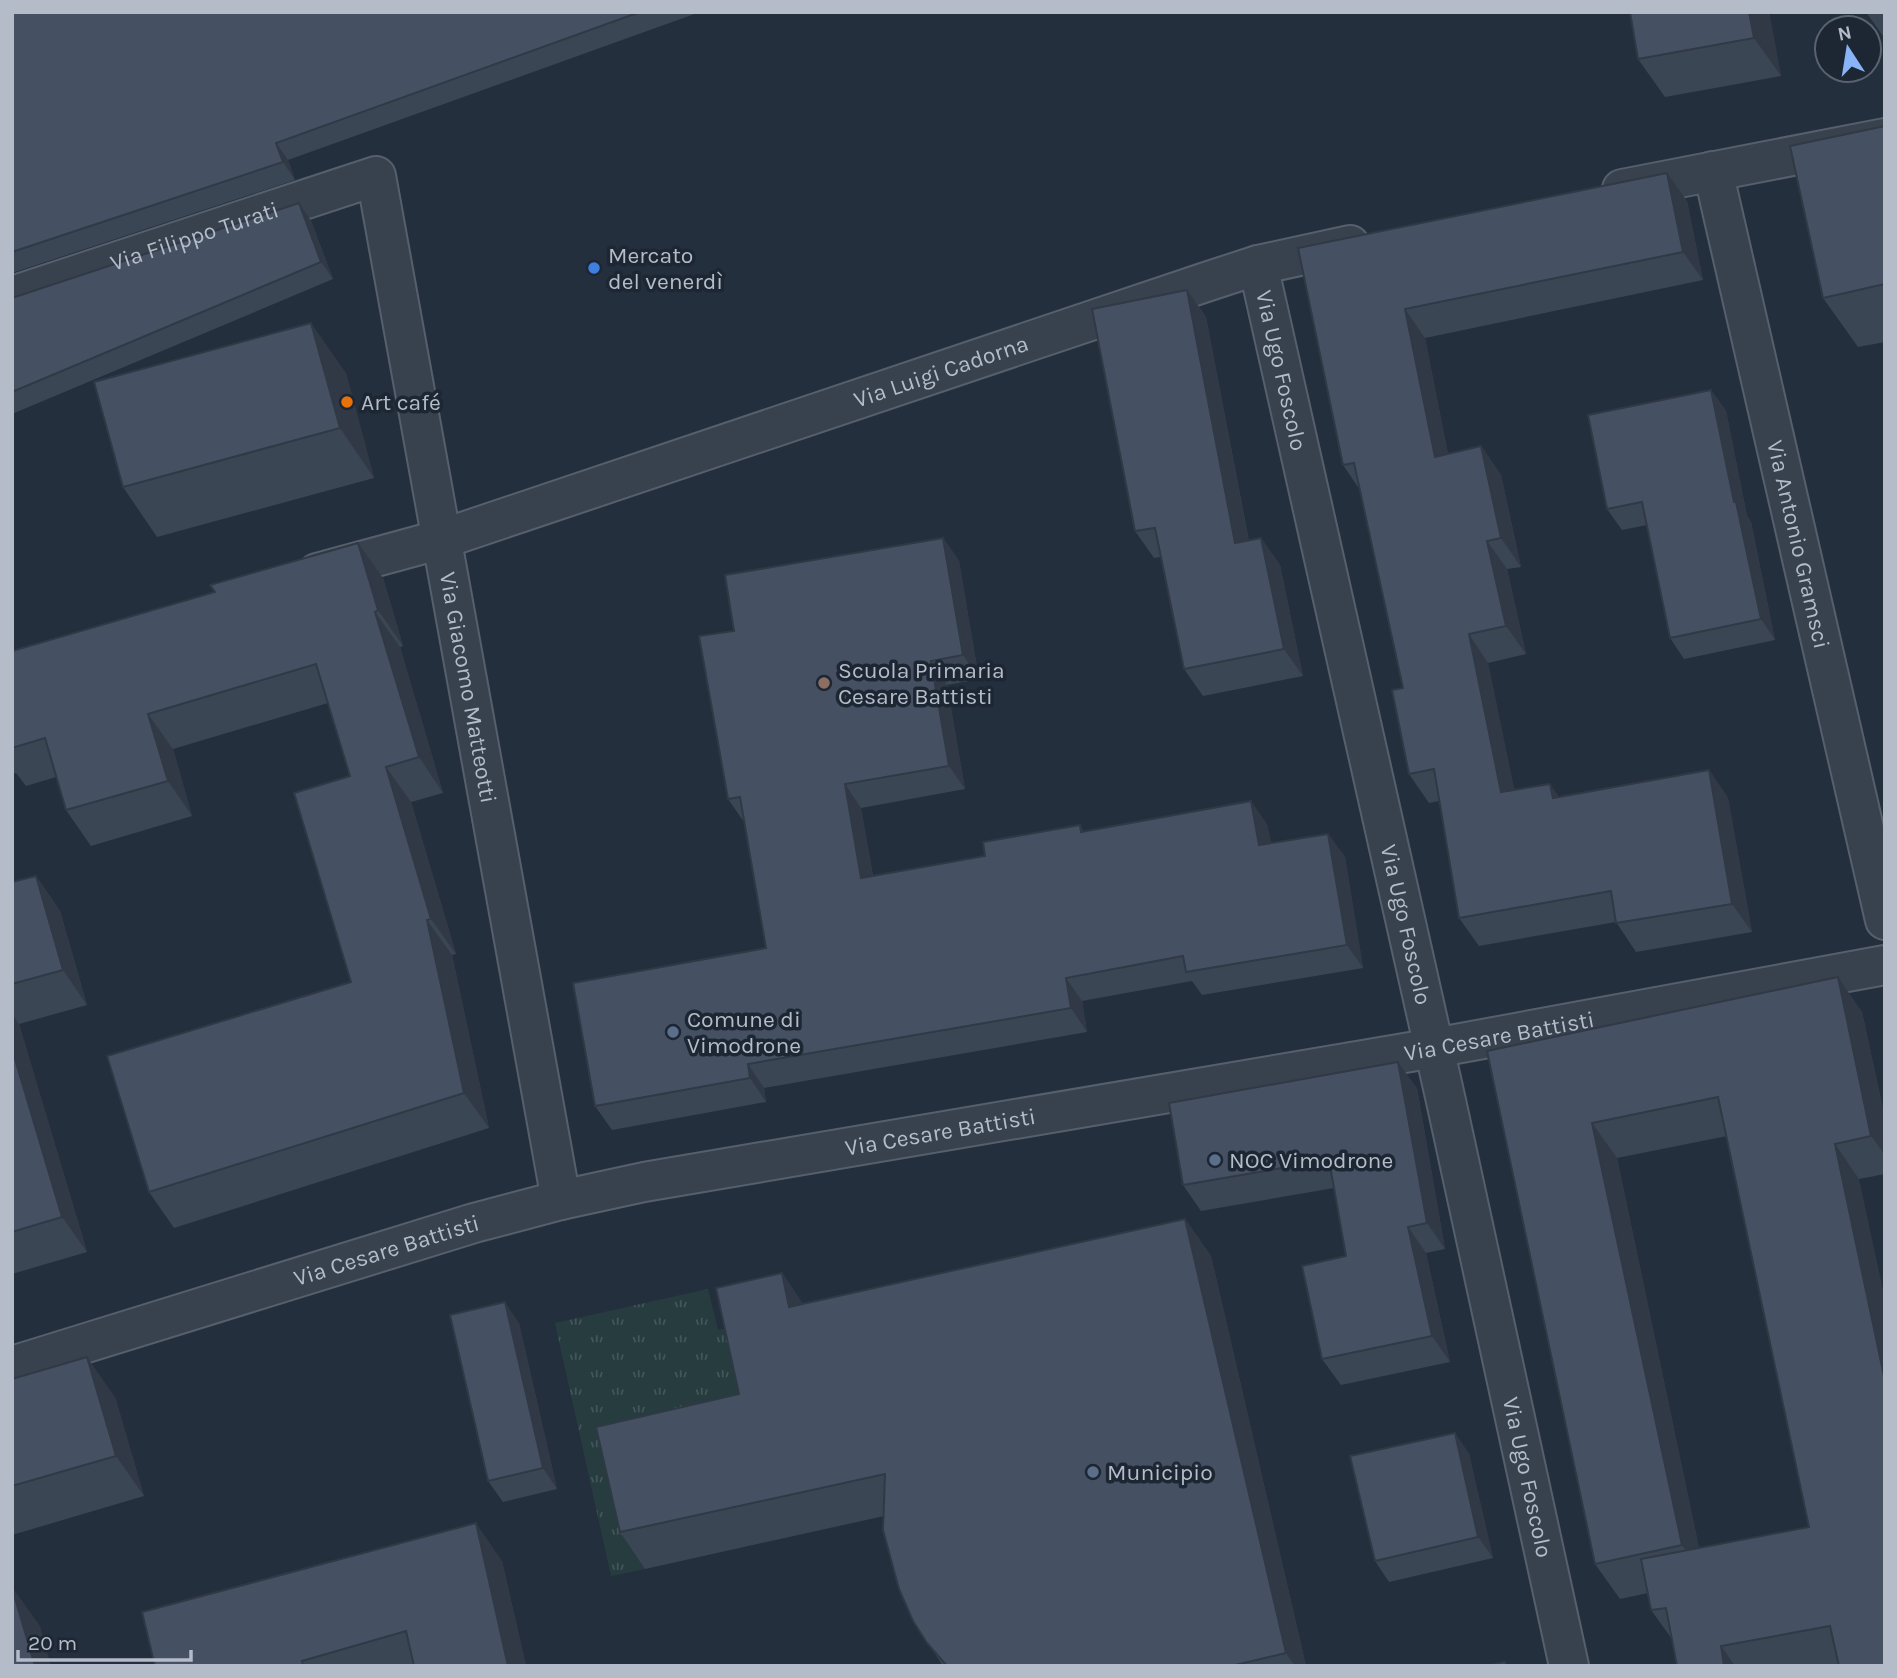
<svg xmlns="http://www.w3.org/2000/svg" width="1897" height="1678" viewBox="0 0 1897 1678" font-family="Karla,sans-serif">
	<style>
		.grass { fill: url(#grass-tufts) }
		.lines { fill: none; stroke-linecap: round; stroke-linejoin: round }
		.minor-casing { stroke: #565f6c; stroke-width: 42 }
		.minor { stroke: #38414e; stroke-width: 38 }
		.wall { fill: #3b4654; fill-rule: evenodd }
		.shaded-wall { fill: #303945 }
		.building { fill: #455162; stroke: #303945; stroke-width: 2 }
		.shop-dot { fill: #3f7fe0; stroke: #1d2633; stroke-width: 2.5 }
		.food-dot { fill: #e8710a; stroke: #1d2633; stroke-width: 2.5 }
		.education-dot { fill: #8d6e63; stroke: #1d2633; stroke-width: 2.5 }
		.service-dot { fill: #5c6f8a; stroke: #1d2633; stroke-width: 2.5 }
		.labels { text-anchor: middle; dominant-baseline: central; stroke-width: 7; stroke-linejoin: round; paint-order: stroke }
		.street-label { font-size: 23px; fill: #b4bcc9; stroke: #1d2633 }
		.poi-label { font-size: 23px; fill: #b4bcc9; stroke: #1d2633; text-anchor: start }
	</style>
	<defs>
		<pattern id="grass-tufts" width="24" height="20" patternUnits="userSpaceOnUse" patternTransform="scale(1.75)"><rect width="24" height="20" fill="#263c3f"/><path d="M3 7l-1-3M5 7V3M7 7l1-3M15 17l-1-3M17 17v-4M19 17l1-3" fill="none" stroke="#435659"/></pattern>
	</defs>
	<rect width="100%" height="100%" fill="#242f3e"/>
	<polygon class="grass" points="708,1289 718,1330 741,1325 765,1431 621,1463 645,1569 611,1576 555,1323"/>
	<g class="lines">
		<g class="minor-casing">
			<g id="minor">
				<path id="s1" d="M1713 171 1885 920"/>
				<polyline points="1622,189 1885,138"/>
				<path id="s2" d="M1258 265 1446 1101 1569 1666"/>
				<path id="s3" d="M12 296 376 176 561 1200"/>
				<path id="s4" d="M317 573 442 539 1209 281 1258 265 1350 245"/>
				<path id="s5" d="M12 1366 474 1223 561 1200 644 1182 1434 1048 1885 965"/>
			</g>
		</g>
		<use href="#minor" class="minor"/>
	</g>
	<g class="wall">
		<polygon points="12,12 700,12 288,160 295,180 12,273"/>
		<polygon points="1630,12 1769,12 1781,76 1665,97 1638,59"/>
		<polygon points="1866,12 1885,12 1885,39"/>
		<polygon points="1885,126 1885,342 1858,347 1823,298"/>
		<polygon points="1687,201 1703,280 1425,338 1448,454 1481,446 1501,475 1521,567 1507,569 1526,654 1488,663 1514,790 1559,797 1709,770 1728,798 1752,932 1636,952 1616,922 1479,946 1459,918 1439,801 1429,803 1409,774 1403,688 1360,490 1343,465 1298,248"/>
		<polygon points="311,221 333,279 12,414 12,298"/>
		<polygon points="1187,290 1206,317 1249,541 1261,538 1280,565 1303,676 1203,696 1184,669 1161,557 1154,558 1135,531"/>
		<polygon points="346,373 374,478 157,537 123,487"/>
		<polygon points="1711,390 1726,411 1747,516 1751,522 1775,640 1684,659 1670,638 1647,525 1622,530 1607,509"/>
		<polygon points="943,538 959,561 979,679 947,685 965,789 861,808 873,876 985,856 1080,825 1083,831 1267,824 1271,843 1328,834 1345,857 1363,968 1202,995 1192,981 1082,1001 1087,1032 764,1088 766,1102 612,1130 595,1106 766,948 744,822 728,799 734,631"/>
		<polygon points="383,578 403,646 400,647 443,793 411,802 456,954 452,955 489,1128 174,1228 149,1192 351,982 350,776 328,703 173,749 192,816 91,846 66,810 56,777 26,786 16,773 12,774 12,651"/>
		<polygon points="36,876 60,911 87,1005 19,1024 87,1252 12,1274 12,882"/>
		<path d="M1862 1012 1885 1118V1174L1859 1179 1838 1664 1831 1666H1677L1672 1639 1651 1610 1648 1593 1620 1599 1595 1564 1487 1051ZM1727 1136 1809 1527 1699 1548 1617 1158Z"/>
		<polygon points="1417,1088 1445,1249 1426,1253 1450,1362 1341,1385 1322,1359 1346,1256 1334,1188 1201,1211 1183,1185"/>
		<polygon points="1185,1219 1211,1256 1306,1666 943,1666 913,1621 884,1516 645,1569 620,1532 739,1394 782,1273 803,1304"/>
		<polygon points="519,1323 557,1489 503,1502 488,1481"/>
		<polygon points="12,1379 115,1397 144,1496 12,1535"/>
		<polygon points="1455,1433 1469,1454 1493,1558 1389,1582 1375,1561"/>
		<polygon points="502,1561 526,1666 155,1666"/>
	</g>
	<g class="shaded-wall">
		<polygon points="1749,12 1769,12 1781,76 1754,38"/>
		<polygon points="276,143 288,160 295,180 283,162"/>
		<polygon points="1667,173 1687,201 1703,280 1683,252"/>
		<polygon points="299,203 311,221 333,279 321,262"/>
		<polygon points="1187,290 1206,317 1254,570 1235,543"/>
		<polygon points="1405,309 1425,338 1454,485 1435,457"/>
		<polygon points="311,323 346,373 374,478 340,428"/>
		<polygon points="1711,390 1726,411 1747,516 1751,522 1775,640 1761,619 1734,502"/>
		<polygon points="1481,446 1501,475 1521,567 1501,538"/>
		<polygon points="943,538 959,561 979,679 963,655"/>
		<polygon points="1261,538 1280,565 1303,676 1284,649"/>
		<polygon points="1487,541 1507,569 1526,654 1506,626"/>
		<polygon points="358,543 383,578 403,646 378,610"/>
		<polygon points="375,612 400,647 443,793 419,757"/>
		<polygon points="1469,634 1488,663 1521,821 1501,792"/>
		<polygon points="931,661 947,685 965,789 949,766"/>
		<polygon points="148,714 173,749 192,816 168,781"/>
		<polygon points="386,767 411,802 456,954 431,919"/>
		<polygon points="1709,770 1728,798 1752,932 1732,904"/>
		<polygon points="845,784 861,808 877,901 861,878"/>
		<polygon points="1550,784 1570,812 1553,798"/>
		<polygon points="1251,801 1267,824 1275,868 1259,845"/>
		<polygon points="1328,834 1345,857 1363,968 1347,945"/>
		<polygon points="36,876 60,911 87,1005 63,970"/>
		<polygon points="427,920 452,955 489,1128 464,1093"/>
		<polygon points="1838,977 1862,1012 1885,1118 1885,1155 1871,1136"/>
		<polygon points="1066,978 1082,1001 1087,1032 1071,1008"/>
		<polygon points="12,1014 19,1024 87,1252 62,1217 12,1049"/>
		<polygon points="1398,1062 1417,1088 1445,1249 1427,1223"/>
		<polygon points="748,1064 764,1088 766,1102 750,1078"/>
		<polygon points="1592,1123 1617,1158 1706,1581 1682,1545"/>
		<polygon points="1835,1144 1859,1179 1885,1299 1885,1381"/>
		<polygon points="1185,1219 1211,1256 1306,1666 1295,1666 1286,1653"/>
		<polygon points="1408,1227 1426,1253 1450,1362 1432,1336"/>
		<polygon points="782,1273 807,1310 789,1307"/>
		<polygon points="505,1302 519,1323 557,1489 543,1468"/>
		<polygon points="87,1357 115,1397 144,1496 116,1456"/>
		<polygon points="1455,1433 1469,1454 1493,1558 1478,1537"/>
		<polygon points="476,1523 502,1561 526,1666 508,1666"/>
		<polygon points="12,1587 40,1626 51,1666 35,1666"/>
		<polygon points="1721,1646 1735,1666 1724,1666"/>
	</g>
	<g class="building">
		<polygon points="12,12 640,12 276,143 283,162 12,252"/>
		<polygon points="1630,12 1749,12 1754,38 1638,59"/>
		<polygon points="1885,126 1885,284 1823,298 1790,146"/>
		<polygon points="1667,173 1683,252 1405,309 1435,457 1481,446 1501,538 1487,541 1506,626 1469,634 1501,792 1550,784 1553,798 1709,770 1732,904 1616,923 1611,891 1459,918 1434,769 1409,774 1392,690 1403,688 1354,463 1343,465 1298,248"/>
		<polygon points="299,203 321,262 12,392 12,298"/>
		<polygon points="1187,290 1235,543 1261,538 1284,649 1184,669 1155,528 1135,531 1092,309"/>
		<polygon points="311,323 340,428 123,487 94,382"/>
		<polygon points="1711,390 1734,502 1736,502 1761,619 1670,638 1642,502 1607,509 1588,415"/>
		<polygon points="943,538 963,655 931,661 949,766 845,784 861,878 985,856 983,842 1080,825 1081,832 1251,801 1259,845 1328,834 1347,945 1186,972 1183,956 1066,978 1071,1008 748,1064 750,1078 595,1106 573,983 766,948 740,797 728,799 699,636 734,631 725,575"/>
		<polygon points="358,543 378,610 375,612 419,757 386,767 431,919 427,920 464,1093 149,1192 107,1056 351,982 294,793 350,776 316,664 148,714 168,781 66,810 45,738 12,748 12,651 215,592 210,585"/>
		<polygon points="36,876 63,970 12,984 12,882"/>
		<polygon points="1838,977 1871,1136 1835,1144 1885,1381 1885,1666 1839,1666 1830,1626 1721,1646 1724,1666 1677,1666 1666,1608 1651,1610 1641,1559 1809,1527 1718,1097 1592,1123 1682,1545 1595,1564 1487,1051"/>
		<polygon points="12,1049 62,1217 12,1232"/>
		<polygon points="1398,1062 1427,1223 1408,1227 1432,1336 1322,1359 1302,1266 1346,1256 1329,1160 1183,1185 1169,1103"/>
		<polygon points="1185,1219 1286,1653 1231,1666 947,1666 927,1643 913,1621 899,1589 883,1530 885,1474 620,1532 596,1427 739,1394 716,1288 782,1273 789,1307"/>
		<polygon points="505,1302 543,1468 488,1481 450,1315"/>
		<polygon points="87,1357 116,1456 12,1486 12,1379"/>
		<polygon points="1455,1433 1478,1537 1375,1561 1350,1456"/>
		<polygon points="476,1523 508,1666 414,1666 406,1631 302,1661 303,1666 155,1666 142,1612"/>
		<polygon points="12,1588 35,1666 12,1666"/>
		<polygon points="1505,1662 1506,1666 1487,1666"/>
	</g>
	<circle class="shop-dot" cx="594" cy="268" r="7"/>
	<circle class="food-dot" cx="347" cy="402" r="7"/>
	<circle class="education-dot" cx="824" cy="683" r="7"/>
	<g class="service-dot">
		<circle cx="673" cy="1032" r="7"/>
		<circle cx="1215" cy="1160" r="7"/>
		<circle cx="1093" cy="1472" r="7"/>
	</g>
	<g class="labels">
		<g class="street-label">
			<text stroke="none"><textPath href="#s3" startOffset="192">Via Filippo Turati</textPath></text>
			<text stroke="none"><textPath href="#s4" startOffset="656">Via Luigi Cadorna</textPath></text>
			<text stroke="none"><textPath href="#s2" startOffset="108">Via Ugo Foscolo</textPath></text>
			<text stroke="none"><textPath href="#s1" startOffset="383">Via Antonio Gramsci</textPath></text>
			<text stroke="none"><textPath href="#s3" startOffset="903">Via Giacomo Matteotti</textPath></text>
			<text stroke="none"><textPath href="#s2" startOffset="676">Via Ugo Foscolo</textPath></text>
			<text stroke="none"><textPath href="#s5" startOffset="1526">Via Cesare Battisti</textPath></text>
			<text stroke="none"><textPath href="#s5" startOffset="959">Via Cesare Battisti</textPath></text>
			<text stroke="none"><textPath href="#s5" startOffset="392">Via Cesare Battisti</textPath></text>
			<text stroke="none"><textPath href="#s2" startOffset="1242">Via Ugo Foscolo</textPath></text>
		</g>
		<g class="poi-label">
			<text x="608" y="255">Mercato<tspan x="608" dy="26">del venerdì</tspan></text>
			<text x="361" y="402">Art café</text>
			<text x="838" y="670">Scuola Primaria<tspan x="838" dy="26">Cesare Battisti</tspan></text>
			<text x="687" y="1019">Comune di<tspan x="687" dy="26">Vimodrone</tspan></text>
			<text x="1229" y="1160">NOC Vimodrone</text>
			<text x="1107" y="1472">Municipio</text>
		</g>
	</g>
	<rect width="1897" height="1678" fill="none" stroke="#b4bcc9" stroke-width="28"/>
	<g transform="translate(1848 49) rotate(348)"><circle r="33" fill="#1d2633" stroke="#59626f" stroke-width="2"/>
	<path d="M0-5L12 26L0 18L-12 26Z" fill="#8ab4f8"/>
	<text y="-10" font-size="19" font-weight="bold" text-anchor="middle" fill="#b4bcc9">N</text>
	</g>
	<path d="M18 1650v10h173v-10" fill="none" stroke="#b4bcc9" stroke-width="3.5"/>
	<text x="28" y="1650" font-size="21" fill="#b4bcc9" stroke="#1d2633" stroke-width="5" paint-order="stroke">20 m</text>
</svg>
